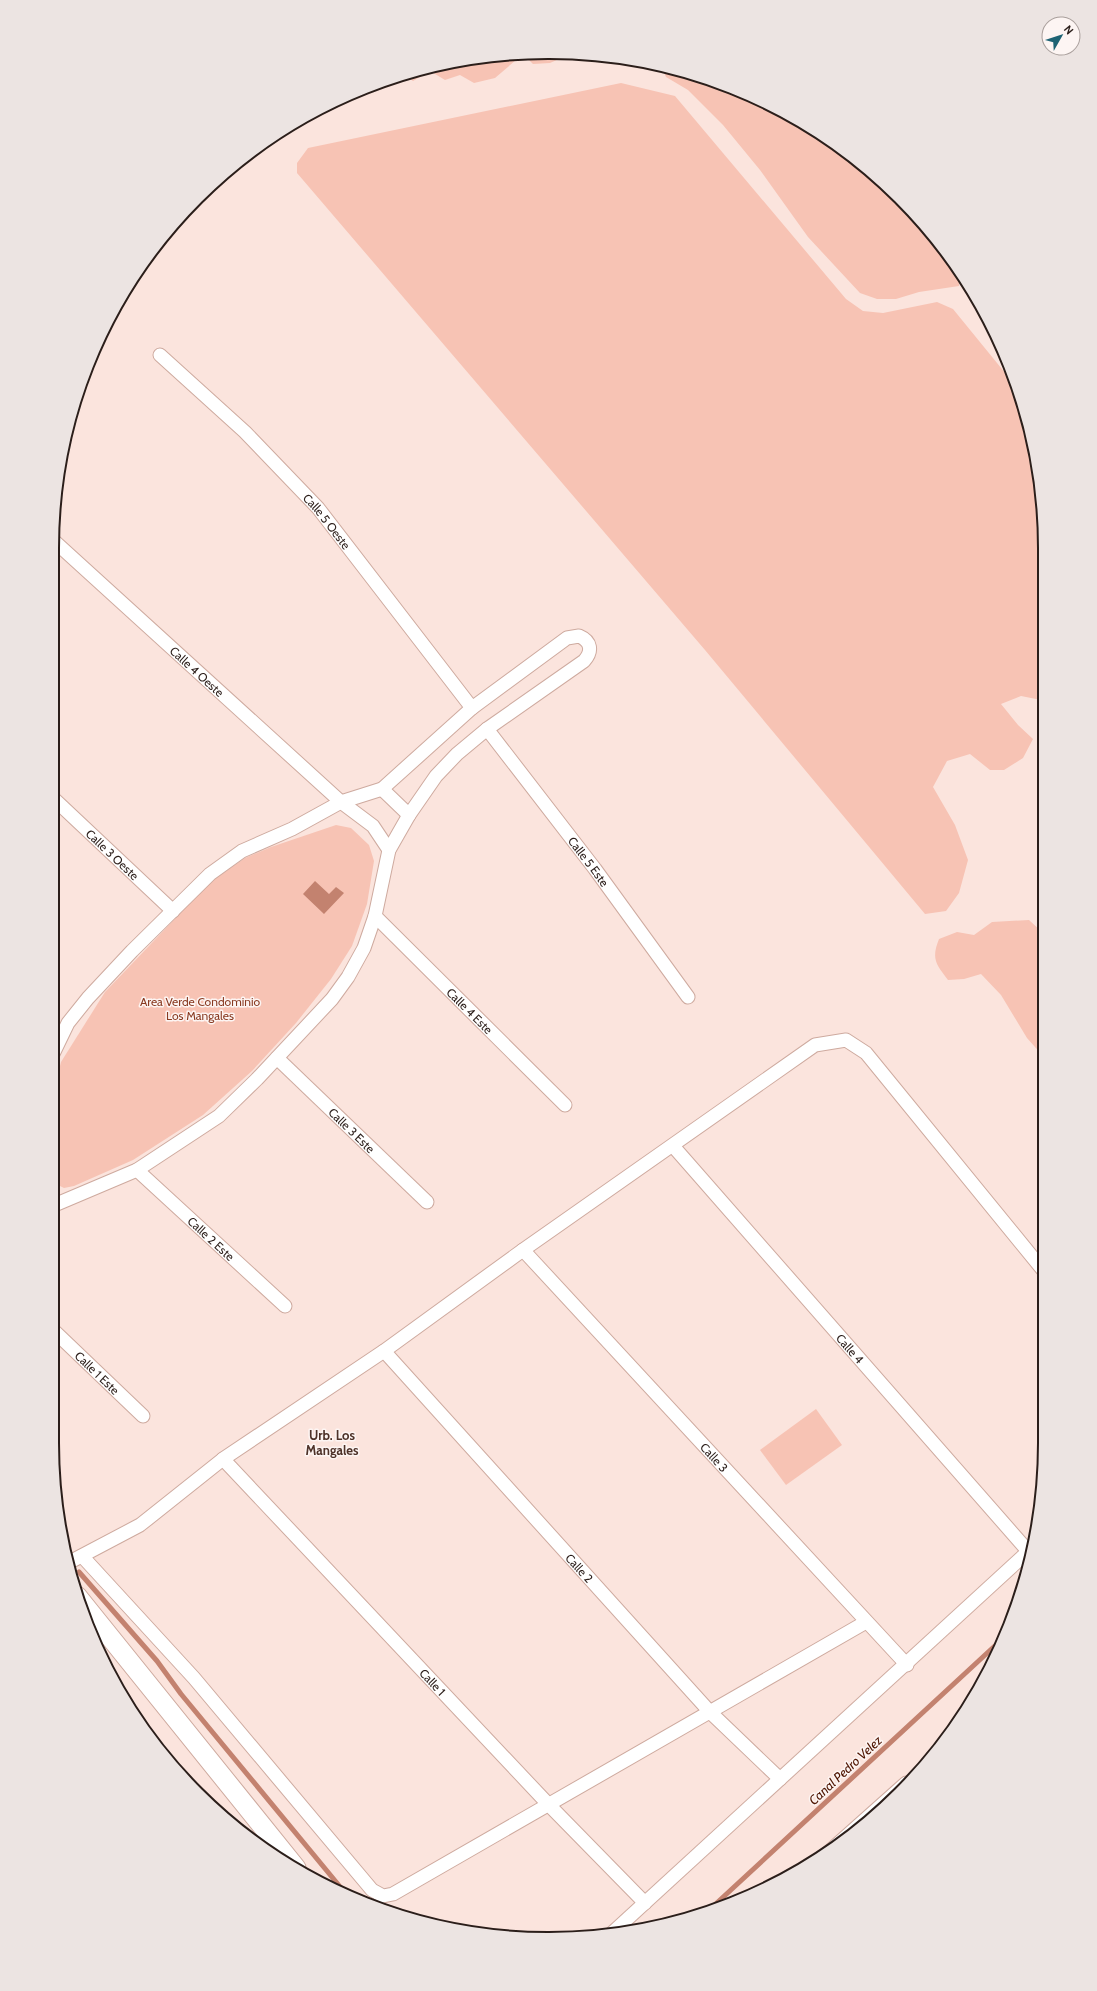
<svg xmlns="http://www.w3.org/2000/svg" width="1097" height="1991" viewBox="0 0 1097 1991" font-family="Cabin,sans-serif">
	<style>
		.green { fill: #f7c3b4 }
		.water { fill: #c3826f }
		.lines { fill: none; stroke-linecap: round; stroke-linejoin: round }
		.stream { stroke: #c3826f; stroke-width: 5 }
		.street-casing { stroke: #ceaa9f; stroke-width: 15 }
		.secondary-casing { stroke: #ceaa9f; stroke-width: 21 }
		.street { stroke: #fff; stroke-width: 13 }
		.secondary { stroke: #fff; stroke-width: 19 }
		.labels { text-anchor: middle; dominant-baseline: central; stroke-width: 3; stroke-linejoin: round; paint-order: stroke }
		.street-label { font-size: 12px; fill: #2b1e1a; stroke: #fdf5f3 }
		.park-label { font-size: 12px; fill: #893a21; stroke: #fdf5f3 }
		.neighbourhood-label { font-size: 13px; font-weight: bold; fill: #4d3128; stroke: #fdf5f3 }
		.water-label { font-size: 13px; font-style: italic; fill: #4f1502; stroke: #fdf5f3 }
		.rim { fill: none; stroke: #2b1e1a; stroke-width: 2 }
	</style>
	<rect width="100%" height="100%" fill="#fbe4dd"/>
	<g class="green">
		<polygon points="516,53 568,55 550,63 533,64 523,54 495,78 474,83 460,75 445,80 430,71 413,81 405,75 420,69"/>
		<polygon points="662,68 708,78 797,118 876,175 960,271 959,286 919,292 896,299 877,299 860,293 808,237 760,170 723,125 688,90 666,77"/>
		<polygon points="621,83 675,96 846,299 863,311 883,313 937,302 953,309 1019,390 1041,484 1041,700 1021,696 1001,704 1018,725 1033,739 1023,758 1004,770 990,770 970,754 947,761 933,787 955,825 968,860 959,893 946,911 925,914 705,650 297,173 297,163 308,148"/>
		<polygon points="336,825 351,828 369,845 374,861 367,904 352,946 331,979 296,1023 252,1071 203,1115 133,1160 74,1186 64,1188 52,1182 52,1099 61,1062 105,992 210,882 245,858 271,847"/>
		<path d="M1029 920 1042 932 1043 1056 1027 1038 1001 995 981 974 964 979 948 980C936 964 931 959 939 939L957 932 974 935 992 922Z"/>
		<polygon points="816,1409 842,1445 786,1485 760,1450"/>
	</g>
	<polygon class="water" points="315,881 329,894 336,887 344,893 324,914 303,894"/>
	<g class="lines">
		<g class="stream">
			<polyline points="79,1572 157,1661 181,1694 346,1894"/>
			<polyline points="707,1912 998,1643"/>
		</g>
		<g class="street-casing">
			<g id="street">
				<path id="s1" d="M160 355 245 432 318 508 472 708"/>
				<path id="s2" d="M53 540 341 802 373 826 389 850"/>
				<path id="s3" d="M487 729 595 869 688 997"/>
				<polyline points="382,789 409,815"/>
				<path id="s4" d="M53 798 173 911"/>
				<path id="s5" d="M375 916 565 1105"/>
				<path id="s6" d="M277 1058 427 1202"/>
				<path id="s7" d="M673 1146 1028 1551"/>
				<path id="s8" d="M137 1170 285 1306"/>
				<path d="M52 1206 137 1170 219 1116 257 1079 332 999 348 977 364 948 375 916 389 850 409 815 436 776 457 754 487 729 584 661C593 651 591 641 579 636L567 638 472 708 382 789 341 802 292 829 242 851 210 874 132 951 88 998 68 1023 52 1056"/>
				<path id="s9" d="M523 1250 907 1665"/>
				<path id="s10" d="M52 1329 143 1416"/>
				<path id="s11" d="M384 1351 710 1712 780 1779"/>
				<path id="s12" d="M223 1459 549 1805 645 1903"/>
				<polyline points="82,1556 194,1678 372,1890 383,1896 393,1894 866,1622"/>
				<polyline points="68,1563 140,1525 223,1459 384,1351 523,1250 815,1045 846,1040 866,1053 1043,1270"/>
				<polyline points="824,1856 906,1783"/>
				<polyline points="612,1933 1032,1548"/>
			</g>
		</g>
		<g class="secondary-casing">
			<polyline id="secondary" points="77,1596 296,1868"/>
		</g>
		<use href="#street" class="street"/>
		<use href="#secondary" class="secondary"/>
	</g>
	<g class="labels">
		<g class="street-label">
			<text stroke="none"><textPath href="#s1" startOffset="236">Calle 5 Oeste</textPath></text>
			<text stroke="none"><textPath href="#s2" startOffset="195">Calle 4 Oeste</textPath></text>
			<text stroke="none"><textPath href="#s4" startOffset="82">Calle 3 Oeste</textPath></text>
			<text stroke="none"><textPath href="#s3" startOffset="167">Calle 5 Este</textPath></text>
			<text stroke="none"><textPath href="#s5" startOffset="134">Calle 4 Este</textPath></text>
			<text stroke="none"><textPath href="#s6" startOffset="104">Calle 3 Este</textPath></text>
			<text stroke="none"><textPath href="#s8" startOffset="101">Calle 2 Este</textPath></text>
			<text stroke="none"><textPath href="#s7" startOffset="269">Calle 4</textPath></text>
			<text stroke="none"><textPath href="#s10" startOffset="63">Calle 1 Este</textPath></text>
			<text stroke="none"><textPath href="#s9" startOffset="282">Calle 3</textPath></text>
			<text stroke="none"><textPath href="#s11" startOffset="292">Calle 2</textPath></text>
			<text stroke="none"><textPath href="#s12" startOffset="306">Calle 1</textPath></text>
		</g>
		<g class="park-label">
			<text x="200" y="1001">Area Verde Condominio<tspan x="200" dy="14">Los Mangales</tspan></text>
		</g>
		<g class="neighbourhood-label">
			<text x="332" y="1435">Urb. Los<tspan x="332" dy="15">Mangales</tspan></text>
		</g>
		<g class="water-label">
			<text transform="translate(845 1770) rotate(-43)">Canal Pedro Velez</text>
		</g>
	</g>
	<path d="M0 0H1097V1991H0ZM548 59H549A489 489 0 0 1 1038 548V1443A489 489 0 0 1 549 1932H548A489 489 0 0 1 59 1443V548A489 489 0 0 1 548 59Z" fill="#ece4e2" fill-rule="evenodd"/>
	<path class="rim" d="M548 59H549A489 489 0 0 1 1038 548V1443A489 489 0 0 1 549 1932H548A489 489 0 0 1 59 1443V548A489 489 0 0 1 548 59Z"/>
	<g transform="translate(1061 36) rotate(51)"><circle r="19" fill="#fdf5f3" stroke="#a99f9c"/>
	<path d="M0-3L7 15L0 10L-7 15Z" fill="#1e6374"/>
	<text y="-6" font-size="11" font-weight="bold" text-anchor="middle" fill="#2b1e1a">N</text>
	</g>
</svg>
